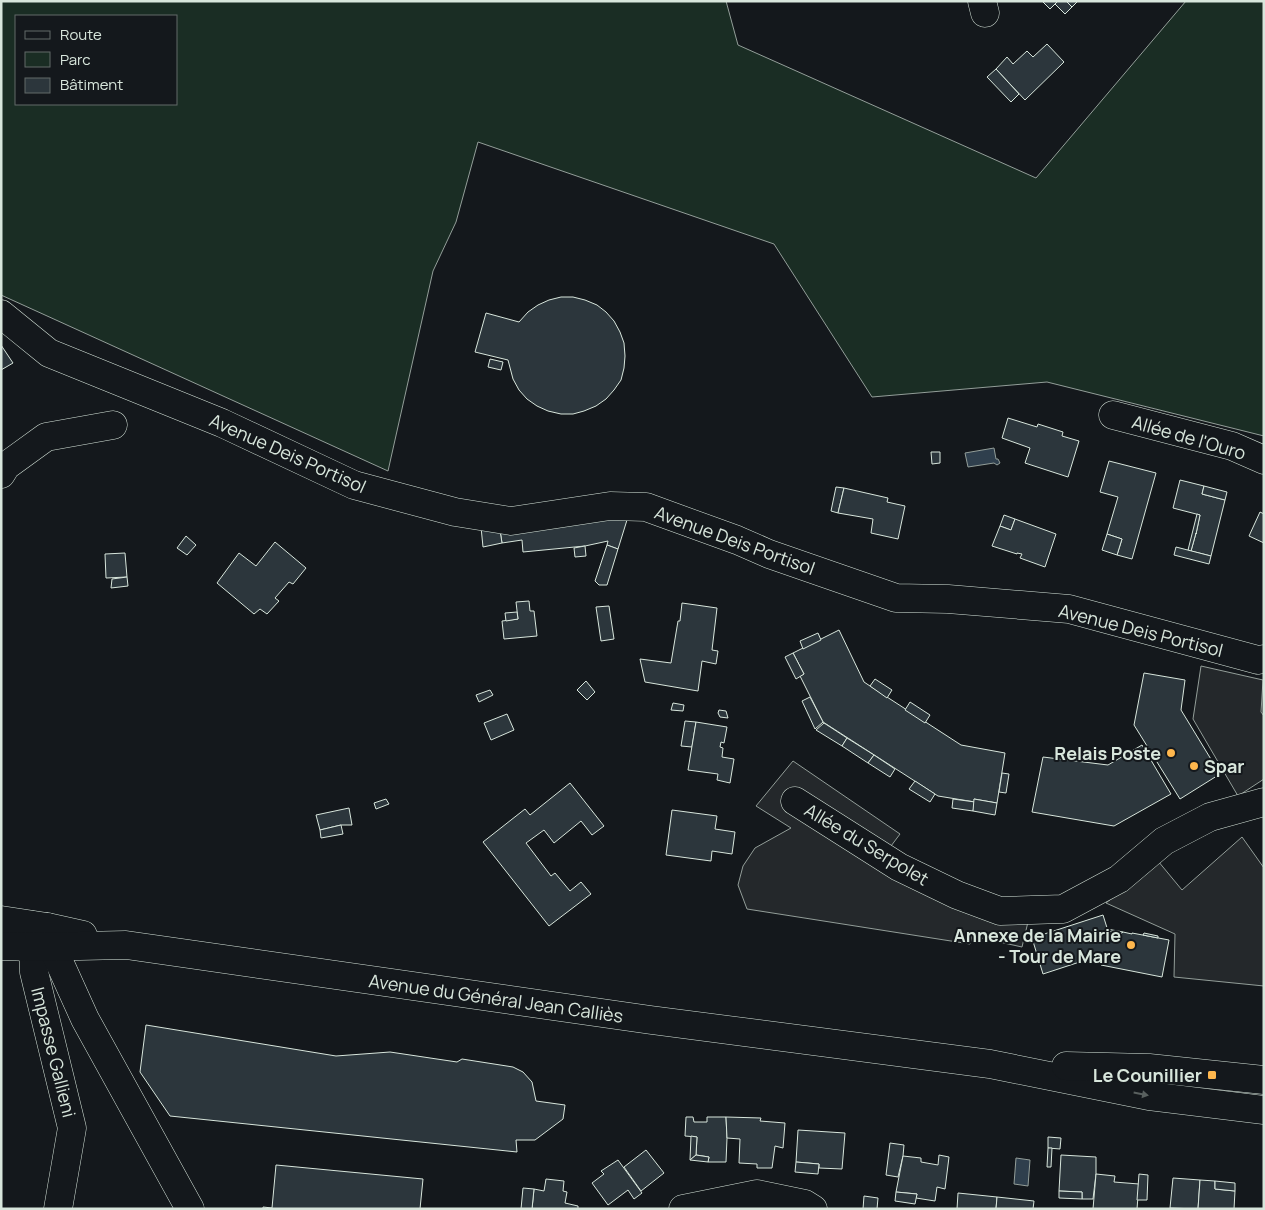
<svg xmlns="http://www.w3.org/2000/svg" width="1265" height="1210" viewBox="0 0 1265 1210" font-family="Manrope,sans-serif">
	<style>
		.green { fill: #1a2d24; stroke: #939e99; fill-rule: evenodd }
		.parking { fill: #24282b; stroke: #939e99 }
		.water { fill: #2f3f4d; stroke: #939e99 }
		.building { fill: #2c363c; stroke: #d8e6dc }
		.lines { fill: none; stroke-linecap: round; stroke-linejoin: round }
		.minor-casing { stroke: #d8e6dc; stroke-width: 29 }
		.major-casing { stroke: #d8e6dc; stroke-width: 29 }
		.minor { stroke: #14181c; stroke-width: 28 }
		.major { stroke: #14181c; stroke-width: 28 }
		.oneway { fill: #59605f }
		.poi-dot { fill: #ffb74d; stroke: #14181c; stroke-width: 2 }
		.labels { text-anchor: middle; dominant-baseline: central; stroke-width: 4; stroke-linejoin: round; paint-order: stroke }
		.street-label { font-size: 18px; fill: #d8e6dc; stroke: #14181c }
		.poi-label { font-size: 18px; font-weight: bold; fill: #d8e6dc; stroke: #14181c; text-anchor: end }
	</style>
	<rect width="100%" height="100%" fill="#14181c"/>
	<path class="green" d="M1 1H726L738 45 1036 178 1186 1H1264V436L1047 382 872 397 774 244 478 142 456 222 433 271 388 471 1 295ZM16 16H176V104H16Z"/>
	<g class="parking">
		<polygon points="1201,666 1263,680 1261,712 1264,716 1264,779 1238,796 1193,719"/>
		<polygon points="793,761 900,834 891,846 929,875 997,900 1033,901 1022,947 972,936 970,944 747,909 738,885 743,866 755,848 791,828 756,806"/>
		<polygon points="1242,837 1264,868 1264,986 1174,977 1175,934 1106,903 1158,861 1182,890"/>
	</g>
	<g class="water">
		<polygon points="994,448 996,459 998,459 1000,463 997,465 994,463 968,467 965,453"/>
		<polygon points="1016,1158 1030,1160 1028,1186 1014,1184"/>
	</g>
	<g class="building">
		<polygon points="1042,1 1058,1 1050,9"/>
		<polygon points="1058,1 1066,1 1072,7 1065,14 1055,4"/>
		<polygon points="1066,1 1078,1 1072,7"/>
		<polygon points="1047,44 1064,62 1025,100 996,69 1007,57 1013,64 1027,51 1033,57"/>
		<polygon points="996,69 1019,94 1011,102 987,77"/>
		<polygon points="561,297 573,297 585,300 597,305 606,312 614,321 620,332 624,343 625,356 624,368 621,380 614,390 606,399 596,406 584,411 573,414 561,414 548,411 537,406 527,399 519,390 513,379 508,360 475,352 486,313 519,322 528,312 538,305 549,300"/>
		<polygon points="1,345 13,363 1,370"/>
		<polygon points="490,359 503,362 501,370 488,367"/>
		<polygon points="1008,418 1037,427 1038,424 1063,432 1062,436 1079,441 1068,477 1025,463 1030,448 1002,438"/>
		<polygon points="931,452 940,452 940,463 932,464"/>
		<polygon points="1109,461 1156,473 1132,559 1117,555 1122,539 1107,534 1118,497 1100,492"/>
		<polygon points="1180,480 1204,486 1202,494 1225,500 1211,556 1191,551 1196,533 1196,534 1200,515 1173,508"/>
		<polygon points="1204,486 1227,492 1225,500 1202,494"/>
		<polygon points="836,487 844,488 838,513 831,511"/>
		<polygon points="844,488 888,498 887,502 905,506 898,539 871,533 873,519 838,513"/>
		<polygon points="1260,512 1264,514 1264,543 1249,536"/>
		<polygon points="1197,514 1200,515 1196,534 1196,533 1191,551 1188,550"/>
		<polygon points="611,515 627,520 618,549 607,545 608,541 585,546 523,552 522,540 502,543 499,524"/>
		<polygon points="1004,515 1015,519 1011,530 1000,526"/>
		<polygon points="1015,519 1056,534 1045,567 1020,558 1022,554 1017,553 1017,554 992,546 1000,526 1011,530"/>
		<polygon points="499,524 502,543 483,547 481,527"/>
		<polygon points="1107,534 1122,539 1117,555 1102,550"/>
		<polygon points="186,536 196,545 187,555 177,548"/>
		<polygon points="275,542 306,568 293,584 289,582 275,598 279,601 267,614 260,609 254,614 217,583 239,553 256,566"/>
		<polygon points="607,545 618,549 607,585 599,585 595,581"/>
		<polygon points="585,546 586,556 575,557 574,548"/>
		<polygon points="1176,547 1211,556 1209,564 1174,555"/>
		<polygon points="125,553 127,577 106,578 105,554"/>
		<polygon points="127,577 128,586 111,588 112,579"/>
		<polygon points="529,601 530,611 534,611 537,636 504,639 502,621 518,619 516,602"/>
		<polygon points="682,603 717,608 712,650 718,651 716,664 702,661 698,691 645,682 640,659 671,663 678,621 680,621"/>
		<polygon points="609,606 614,639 601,641 596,607"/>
		<polygon points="517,612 518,619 506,621 505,613"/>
		<polygon points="839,630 864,682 870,686 961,745 1005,753 997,803 974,799 975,802 938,796 823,722 800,676 804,674 793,653"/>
		<polygon points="818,633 821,640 803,649 800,641"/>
		<polygon points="793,653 804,674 796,679 785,657"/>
		<polygon points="1144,673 1185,680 1181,710 1220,774 1180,799 1134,725"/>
		<polygon points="875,679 892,690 887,698 870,686"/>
		<polygon points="586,681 595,692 587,700 577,690"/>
		<polygon points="490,690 493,695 479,702 476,695"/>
		<polygon points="810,697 823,722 815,729 802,701"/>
		<polygon points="910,702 930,715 925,723 905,710"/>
		<polygon points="673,703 684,705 683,711 671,710"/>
		<polygon points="719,710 726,711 728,718 720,717 718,713"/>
		<polygon points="507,714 514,730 491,740 484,723"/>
		<polygon points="685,721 696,722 692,747 681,746"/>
		<polygon points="696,722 727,727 724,743 721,742 720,747 723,748 722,757 734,759 730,783 717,780 718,774 688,770"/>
		<polygon points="824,723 847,738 842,746 816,730"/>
		<polygon points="847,738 874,755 868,763 842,746"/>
		<polygon points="1142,745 1171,794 1114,826 1032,812 1043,757 1108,765"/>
		<polygon points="874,755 895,769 890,777 868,763"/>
		<polygon points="1002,773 1009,774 1006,793 999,792"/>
		<polygon points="915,781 935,794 930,802 909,789"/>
		<polygon points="570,783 604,826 592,835 581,821 554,843 544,830 526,843 551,876 555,873 570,891 581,882 591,894 549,926 483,842 525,809 530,815"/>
		<polygon points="386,799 389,804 376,809 374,803"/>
		<polygon points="953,799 975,802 973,811 952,808"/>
		<polygon points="974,799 997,803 995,815 973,811"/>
		<polygon points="349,808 352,825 341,825 320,830 316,815"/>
		<polygon points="672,810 717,816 715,829 735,832 732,854 712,851 711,861 666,855"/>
		<polygon points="341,825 343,834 321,838 320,830"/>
		<polygon points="1103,915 1108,931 1120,934 1123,932 1132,934 1132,933 1169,940 1162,977 1101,965 1098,956 1043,974 1032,938"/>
		<polygon points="1107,929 1123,932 1120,934 1108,931"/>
		<polygon points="1144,933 1158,936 1158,938 1143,935"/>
		<polygon points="146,1025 336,1056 390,1052 457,1062 462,1059 513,1067 523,1072 532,1082 536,1101 565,1105 563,1119 535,1140 516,1140 517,1152 170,1116 140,1072"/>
		<polygon points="686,1117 693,1117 694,1122 707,1122 707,1117 726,1117 727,1138 726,1162 708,1162 709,1157 696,1155 697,1137 685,1136"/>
		<polygon points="726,1117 761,1118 760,1121 785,1123 783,1148 775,1146 772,1168 757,1168 757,1164 739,1163 740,1139 727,1138"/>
		<polygon points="798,1130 845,1133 842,1169 819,1168 819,1164 796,1162"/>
		<polygon points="691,1136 697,1137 696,1155 690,1160"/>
		<polygon points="1048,1137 1061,1138 1060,1149 1048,1148"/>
		<polygon points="890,1143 904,1145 903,1156 898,1177 886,1175"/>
		<polygon points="1048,1148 1052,1148 1051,1167 1047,1167"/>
		<polygon points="646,1150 664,1173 641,1191 624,1167"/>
		<polygon points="696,1155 709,1157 708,1162 690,1160"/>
		<polygon points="939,1155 949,1157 945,1189 937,1187 935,1201 916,1198 917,1194 896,1192 903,1156 921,1158 921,1162 938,1165"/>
		<polygon points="1061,1155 1096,1157 1096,1174 1093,1199 1082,1199 1082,1192 1059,1191"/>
		<polygon points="618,1160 642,1193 634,1199 628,1190 608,1205 592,1183 604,1174 601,1171"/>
		<polygon points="796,1162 819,1164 818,1174 795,1172"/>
		<polygon points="276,1165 423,1179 420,1209 263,1209 263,1207 272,1208"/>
		<polygon points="1096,1174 1115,1176 1114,1182 1139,1184 1137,1209 1093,1209"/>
		<polygon points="1139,1174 1148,1175 1147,1200 1137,1200"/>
		<polygon points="1173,1178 1200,1180 1198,1209 1170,1208"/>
		<polygon points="546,1179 564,1181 563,1191 567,1192 565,1203 578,1206 578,1209 532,1209 534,1189 544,1191"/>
		<polygon points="1200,1180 1215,1181 1215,1189 1235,1191 1234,1209 1198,1209"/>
		<polygon points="1215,1181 1235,1183 1235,1191 1215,1189"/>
		<polygon points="523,1188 534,1189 532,1209 521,1209"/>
		<polygon points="1059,1191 1082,1192 1082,1199 1059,1198"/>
		<polygon points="896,1192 917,1194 915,1204 895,1201"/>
		<polygon points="958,1193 997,1197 996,1209 957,1209"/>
		<polygon points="864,1196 878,1198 877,1209 863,1209"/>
		<polygon points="997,1197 1034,1201 1033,1209 996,1209"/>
	</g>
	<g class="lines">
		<g class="minor-casing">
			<g id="minor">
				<polyline points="982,1 985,13"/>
				<polyline points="1,314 49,353 222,423 354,485 455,512 511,521 610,506 646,507 737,540 769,554 896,598 948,599 1069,609 1258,660 1264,659"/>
				<polyline points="1113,415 1232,446 1264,460"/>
				<polyline points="1,474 6,466 46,437 113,425"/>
				<polyline points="795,801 899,867 957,895 1000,911 1063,909 1119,879 1164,841 1210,817 1264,802"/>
				<polyline points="31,925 33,947 34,972 72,1128 58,1209"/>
				<polyline points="47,927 52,946 85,1019 190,1209"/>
				<polyline points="683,1209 757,1194 805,1204 813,1209"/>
			</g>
		</g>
		<g class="major-casing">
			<g id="major">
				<polyline points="1,920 47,927 83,935"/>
				<polyline points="1,946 33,947 126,945 651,1020 990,1064 1149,1096 1264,1110"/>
				<polyline points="1066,1066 1149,1068 1264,1080"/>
			</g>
		</g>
		<use href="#minor" class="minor"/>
		<use href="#major" class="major"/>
	</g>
	<defs><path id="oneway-solid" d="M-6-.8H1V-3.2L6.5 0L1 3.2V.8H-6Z" transform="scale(1.25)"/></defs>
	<use class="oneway" href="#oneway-solid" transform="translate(1141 1094) rotate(11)"/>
	<g class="poi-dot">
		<circle cx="1171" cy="753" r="5"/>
		<circle cx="1194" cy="766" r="5"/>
		<circle cx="1131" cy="945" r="5"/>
		<rect x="1207" y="1070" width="10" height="10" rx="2.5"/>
	</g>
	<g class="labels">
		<g class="street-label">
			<text transform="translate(1189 437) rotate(16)">Allée de l'Ouro</text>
			<text transform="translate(288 453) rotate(24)">Avenue Deis Portisol</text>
			<text transform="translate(735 540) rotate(20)">Avenue Deis Portisol</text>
			<text transform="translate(1141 630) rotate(14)">Avenue Deis Portisol</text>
			<text transform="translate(867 844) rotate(31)">Allée du Serpolet</text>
			<text transform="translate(496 998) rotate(8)">Avenue du Général Jean Calliès</text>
			<text transform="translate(54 1052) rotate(76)">Impasse Gallieni</text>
		</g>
		<g class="poi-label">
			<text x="1161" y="753">Relais Poste</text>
			<text x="1204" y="766" text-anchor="start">Spar</text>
			<text x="1121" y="935">Annexe de la Mairie<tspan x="1121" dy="21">- Tour de Mare</tspan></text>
			<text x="1202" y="1075">Le Counillier</text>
		</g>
	</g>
	<rect width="1265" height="1210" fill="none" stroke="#d8e6dc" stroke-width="5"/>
	<rect x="15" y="15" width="162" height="90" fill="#14181c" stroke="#626a69"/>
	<rect x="25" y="31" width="25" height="8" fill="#14181c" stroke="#626a69"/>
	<text x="60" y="40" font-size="15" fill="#d8e6dc">Route</text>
	<rect x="25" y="52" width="25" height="15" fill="#1a2d24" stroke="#626a69"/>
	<text x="60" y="65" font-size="15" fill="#d8e6dc">Parc</text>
	<rect x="25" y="78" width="25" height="15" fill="#2c363c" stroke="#626a69"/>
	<text x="60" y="90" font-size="15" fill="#d8e6dc">Bâtiment</text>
</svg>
